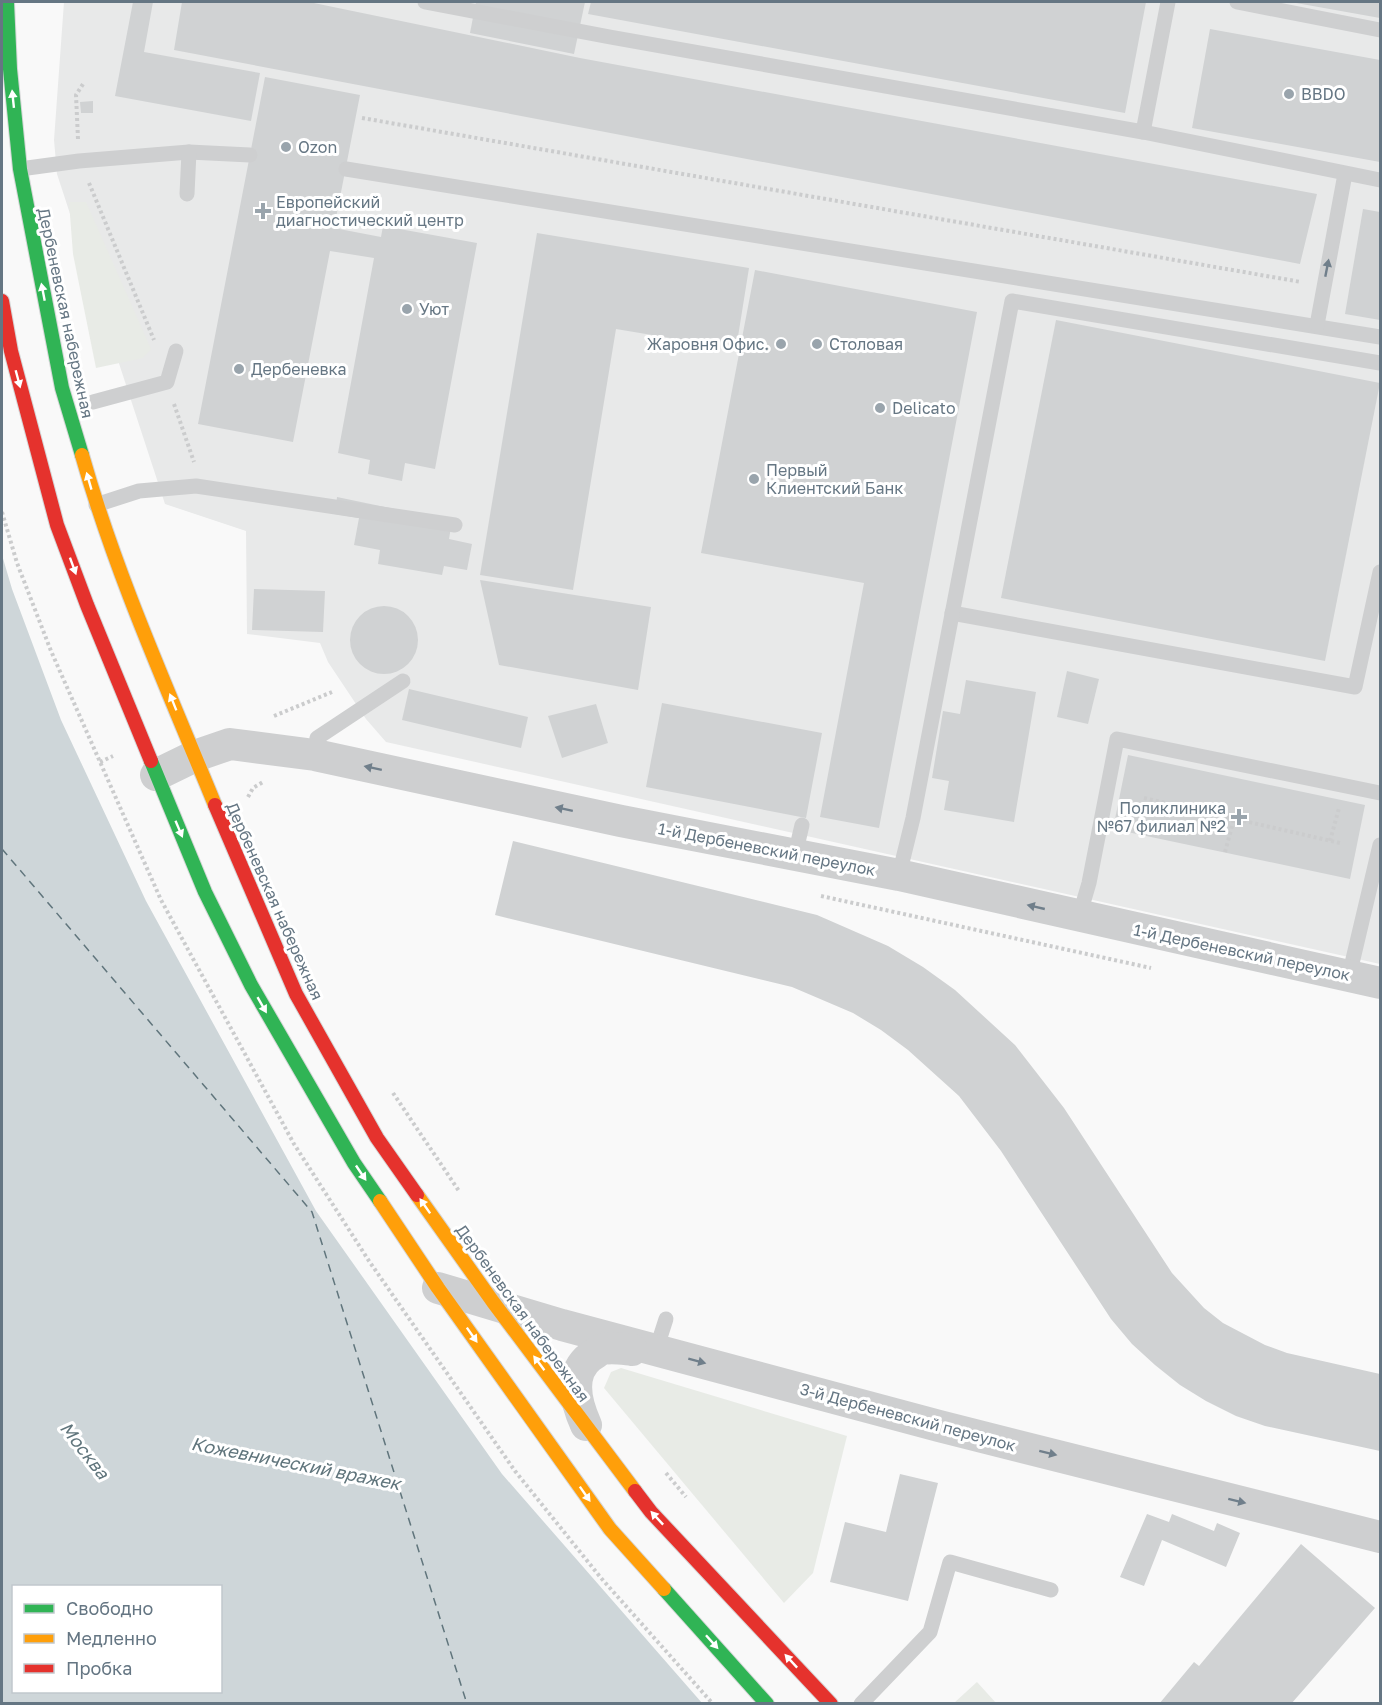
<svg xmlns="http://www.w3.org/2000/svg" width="1382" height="1705" viewBox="0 0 1382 1705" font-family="'Golos Text',sans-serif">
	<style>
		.built { fill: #e8e9e9 }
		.green { fill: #e8ebe6 }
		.water { fill: #ced6d9; fill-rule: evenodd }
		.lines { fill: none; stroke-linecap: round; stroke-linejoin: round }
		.ferry { stroke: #60757c; stroke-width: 1.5; stroke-dasharray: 8 6; stroke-linecap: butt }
		.building { fill: #d0d2d3 }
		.fast-casing { stroke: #d5d6d7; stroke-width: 16 }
		.slow-casing { stroke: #d5d6d7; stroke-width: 16 }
		.jam-casing { stroke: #d5d6d7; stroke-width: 16 }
		.path { stroke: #cbcccd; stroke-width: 4; stroke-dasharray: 3 3; stroke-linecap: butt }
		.lane { stroke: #cecfd0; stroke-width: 15 }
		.street { stroke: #cecfd0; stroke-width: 32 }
		.fast { stroke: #30b455; stroke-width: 14 }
		.slow { stroke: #ff9f0a; stroke-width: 14 }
		.jam { stroke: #e5322d; stroke-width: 14 }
		.oneway { fill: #fff }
		.oneway2 { fill: #707f8b }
		.poi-dot { fill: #99a4ac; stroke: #fff; stroke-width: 2 }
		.labels { text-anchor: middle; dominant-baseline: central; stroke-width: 6; stroke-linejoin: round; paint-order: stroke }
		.poi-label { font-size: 16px; fill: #657683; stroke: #fff; text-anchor: start }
		.street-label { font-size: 16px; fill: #657683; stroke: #fff }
		.water-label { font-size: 18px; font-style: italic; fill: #60757c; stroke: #fff }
	</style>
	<rect width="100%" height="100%" fill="#f9f9f9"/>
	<polygon class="built" points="64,2 1380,2 1380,964 386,742 366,719 328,662 320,643 247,634 246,531 165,504 57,174 54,140"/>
	<g class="green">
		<polygon points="69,202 86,202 151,349 143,358 96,368 73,254"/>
		<polygon points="621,1368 847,1436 813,1573 784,1603 604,1388 611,1372"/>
		<polygon points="977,1682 996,1703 954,1703"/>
	</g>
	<path class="water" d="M2 555 12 589 61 720 146 901 316 1211 502 1474 702 1703H2ZM14 1586H220V1692H14Z"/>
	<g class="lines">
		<polyline class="ferry" points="2,849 312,1212 467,1704"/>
	</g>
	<g class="building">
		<polygon points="133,2 153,2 144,52 260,73 251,121 115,96"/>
		<polygon points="182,2 309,2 580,58 1317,194 1300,264 174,50"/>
		<polygon points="476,2 585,2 574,54 470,33"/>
		<polygon points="591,2 1146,2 1125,113 588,14"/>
		<polygon points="1296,2 1380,2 1380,18 1296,3"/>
		<polygon points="1210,29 1380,60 1380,162 1192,128"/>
		<polygon points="265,77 360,95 334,228 381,237 383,226 477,243 435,469 405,463 402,481 368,474 370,460 338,453 374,258 330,251 293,442 198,424"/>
		<polygon points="93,101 93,113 81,113 80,102"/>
		<polygon points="1363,209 1380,212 1380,320 1345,314"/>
		<polygon points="537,233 749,268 736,349 616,329 573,590 480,575"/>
		<polygon points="755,270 977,312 879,828 820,817 864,583 701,553"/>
		<polygon points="1056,320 1380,383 1325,661 1001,598"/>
		<polygon points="337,497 452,521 449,539 472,544 467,570 444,566 442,575 378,564 380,550 354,545 359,518 335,514"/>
		<polygon points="480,580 651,607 638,690 499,665"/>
		<polygon points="254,589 325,591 323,632 252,630"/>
		<circle cx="384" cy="640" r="34"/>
		<polygon points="1067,671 1099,679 1088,724 1057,717"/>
		<polygon points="966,680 1036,692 1014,822 944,810 949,781 932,778 943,711 960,714"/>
		<polygon points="409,689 528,717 521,748 402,720"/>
		<polygon points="662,703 822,733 806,818 646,787"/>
		<polygon points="596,704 608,743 562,758 548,716"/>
		<polygon points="1128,755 1365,805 1350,879 1113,829"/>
		<polygon points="513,841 817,915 888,946 923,967 955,990 1015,1045 1064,1108 1172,1273 1204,1308 1223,1323 1265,1345 1287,1353 1380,1374 1380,1451 1265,1426 1236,1416 1206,1401 1180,1385 1155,1365 1132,1344 1111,1319 1001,1151 959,1096 908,1050 881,1030 853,1013 792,987 495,915"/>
		<polygon points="900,1474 938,1483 908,1601 830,1582 845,1522 886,1532"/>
		<polygon points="1147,1514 1169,1522 1172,1514 1214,1531 1217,1523 1240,1533 1226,1567 1162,1540 1144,1586 1120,1577"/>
		<polygon points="1301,1544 1375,1608 1291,1704 1159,1704 1194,1662 1199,1666"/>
	</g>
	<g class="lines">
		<g class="fast-casing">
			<g id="fast">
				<polyline points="7,2 10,69 20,169 62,388 82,455"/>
				<polyline points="151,761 205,892 251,985 354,1163 380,1201"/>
				<polyline points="664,1589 767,1704"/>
			</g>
		</g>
		<g class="slow-casing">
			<g id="slow">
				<path d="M82 455C116 575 168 690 215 805"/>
				<polyline points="417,1195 493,1302 635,1491"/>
				<polyline points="380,1201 438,1288 610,1529 664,1589"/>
			</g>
		</g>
		<g class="jam-casing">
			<g id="jam">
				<polyline points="2,301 11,351 57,525 87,605 151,761"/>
				<polyline points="215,805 296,994 377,1138 417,1195"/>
				<polyline points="635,1491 651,1512 831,1704"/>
			</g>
		</g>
		<g class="path">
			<polyline points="362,118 1301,282"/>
			<polyline points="78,139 76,95 83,84"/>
			<polyline points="89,183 154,340"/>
			<polyline points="174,404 194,462"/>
			<polyline points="2,512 17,563 51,651 161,900 294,1144 369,1261 515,1471 601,1578 713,1704"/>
			<polyline points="274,716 332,692"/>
			<polyline points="100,762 113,756"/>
			<polyline points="248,797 253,788 263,782"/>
			<polyline points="1144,798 1340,843"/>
			<polyline points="1330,841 1339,808"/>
			<polyline points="1225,852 1234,819"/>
			<polyline points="821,896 1151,968"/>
			<polyline points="393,1093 459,1191"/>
			<polyline points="666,1473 686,1497"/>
		</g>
		<g class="lane">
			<polyline points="425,2 610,37 1143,132"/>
			<polyline points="1168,2 1143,132 1380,180"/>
			<polyline points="1237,2 1380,30"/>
			<polyline points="20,169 79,161 189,152 250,155"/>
			<polyline points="346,169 1380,337"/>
			<polyline points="187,194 189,152"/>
			<polyline points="1317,325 1345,174"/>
			<polyline points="93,402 167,382 176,351"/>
			<polyline points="96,505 139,491 196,486 455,525"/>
			<polyline points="952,613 1355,687 1380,572"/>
			<polyline points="315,755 317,738 403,681"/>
			<polyline points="795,855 802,825"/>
			<polyline points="899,875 913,818 1012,301 1380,363"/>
			<polyline points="1079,917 1089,883 1117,739 1380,793"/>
			<polyline points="1349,976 1380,845"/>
			<polyline points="656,1350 666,1319"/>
			<polyline points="861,1704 930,1632 950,1562 1051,1590"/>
		</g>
		<g class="street">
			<polyline points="156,775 195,756 230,744 315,755 621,821 899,875 1380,983"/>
			<polyline points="438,1288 562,1325 939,1426 1380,1537"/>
			<path d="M586 1425C576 1403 568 1373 591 1356 595 1354 599 1350 603 1349 612 1347 623 1349 632 1350"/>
		</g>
		<use href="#fast" class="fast"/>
		<use href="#slow" class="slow"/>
		<use href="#jam" class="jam"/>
	</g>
	<defs><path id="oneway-solid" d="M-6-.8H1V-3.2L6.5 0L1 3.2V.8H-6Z" transform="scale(1.5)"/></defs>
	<g class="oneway">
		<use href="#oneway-solid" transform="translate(13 99) rotate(-96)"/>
		<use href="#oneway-solid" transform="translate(43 292) rotate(-101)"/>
		<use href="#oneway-solid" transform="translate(18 379) rotate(75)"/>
		<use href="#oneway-solid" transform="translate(89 481) rotate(-106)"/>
		<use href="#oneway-solid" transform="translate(73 566) rotate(70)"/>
		<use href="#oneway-solid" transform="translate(173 702) rotate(-112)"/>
		<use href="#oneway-solid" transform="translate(179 829) rotate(67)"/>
		<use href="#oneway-solid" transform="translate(262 1005) rotate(60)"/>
		<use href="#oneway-solid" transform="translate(361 1173) rotate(56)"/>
		<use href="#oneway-solid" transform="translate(425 1206) rotate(-125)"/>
		<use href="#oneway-solid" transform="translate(472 1335) rotate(55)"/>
		<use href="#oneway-solid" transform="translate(539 1363) rotate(-127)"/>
		<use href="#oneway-solid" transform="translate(585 1494) rotate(55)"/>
		<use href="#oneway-solid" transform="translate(657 1518) rotate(-133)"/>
		<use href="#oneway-solid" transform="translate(712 1642) rotate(48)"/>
		<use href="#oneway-solid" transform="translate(791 1661) rotate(-133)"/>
	</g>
	<g class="oneway2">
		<use href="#oneway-solid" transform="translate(1327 268) rotate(-79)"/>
		<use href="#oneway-solid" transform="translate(373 768) rotate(-168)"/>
		<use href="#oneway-solid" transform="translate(564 809) rotate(-168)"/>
		<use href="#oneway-solid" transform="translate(1036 907) rotate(-167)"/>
		<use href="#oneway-solid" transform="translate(697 1361) rotate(15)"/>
		<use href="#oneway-solid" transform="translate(1048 1453) rotate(14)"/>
		<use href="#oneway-solid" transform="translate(1237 1501) rotate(14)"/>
	</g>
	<g class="poi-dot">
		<circle cx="1289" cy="94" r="6"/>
		<circle cx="286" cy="147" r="6"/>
		<path d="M260 202h6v6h6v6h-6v6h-6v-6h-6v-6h6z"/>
		<circle cx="407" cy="309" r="6"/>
		<circle cx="781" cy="344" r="6"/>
		<circle cx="817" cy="344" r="6"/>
		<circle cx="239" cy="369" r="6"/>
		<circle cx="880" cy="408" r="6"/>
		<circle cx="754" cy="479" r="6"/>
		<path d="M1236 808h6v6h6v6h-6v6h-6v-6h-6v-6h6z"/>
	</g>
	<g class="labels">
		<g class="poi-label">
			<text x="1301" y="94">BBDO</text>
			<text x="298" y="147">Ozon</text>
			<text x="276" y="202">Европейский<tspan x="276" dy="18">диагностический центр</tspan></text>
			<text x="419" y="309">Уют</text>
			<text x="769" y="344" text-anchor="end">Жаровня Офис.</text>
			<text x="829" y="344">Столовая</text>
			<text x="251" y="369">Дербеневка</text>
			<text x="892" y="408">Delicato</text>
			<text x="766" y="470">Первый<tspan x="766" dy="18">Клиентский Банк</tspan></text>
			<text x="1226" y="808" text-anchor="end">Поликлиника<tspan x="1226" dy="18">№67 филиал №2</tspan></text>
		</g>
		<g class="street-label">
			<text transform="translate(66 313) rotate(78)">Дербеневская набережная</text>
			<text transform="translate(767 849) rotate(11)">1-й Дербеневский переулок</text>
			<text transform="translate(275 901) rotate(66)">Дербеневская набережная</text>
			<text transform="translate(1242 952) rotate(12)">1-й Дербеневский переулок</text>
			<text transform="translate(523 1313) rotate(54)">Дербеневская набережная</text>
			<text transform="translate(908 1417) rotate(15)">3-й Дербеневский переулок</text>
		</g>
		<g class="water-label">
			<text transform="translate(85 1450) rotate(52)">Москва</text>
			<text transform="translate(296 1463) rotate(11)">Кожевнический вражек</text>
		</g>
	</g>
	<rect width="1382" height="1705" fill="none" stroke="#657683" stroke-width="6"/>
	<rect x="12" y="1585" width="210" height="108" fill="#ffffff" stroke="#c1c8cd" stroke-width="1.5"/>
	<rect x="24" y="1604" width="30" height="9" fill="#30b455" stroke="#c1c8cd" stroke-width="1.5"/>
	<text x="66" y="1615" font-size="18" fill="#657683">Свободно</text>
	<rect x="24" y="1634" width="30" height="9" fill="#ff9f0a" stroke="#c1c8cd" stroke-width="1.5"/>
	<text x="66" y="1645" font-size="18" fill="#657683">Медленно</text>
	<rect x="24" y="1664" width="30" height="9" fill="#e5322d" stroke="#c1c8cd" stroke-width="1.5"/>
	<text x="66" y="1675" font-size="18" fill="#657683">Пробка</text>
</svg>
